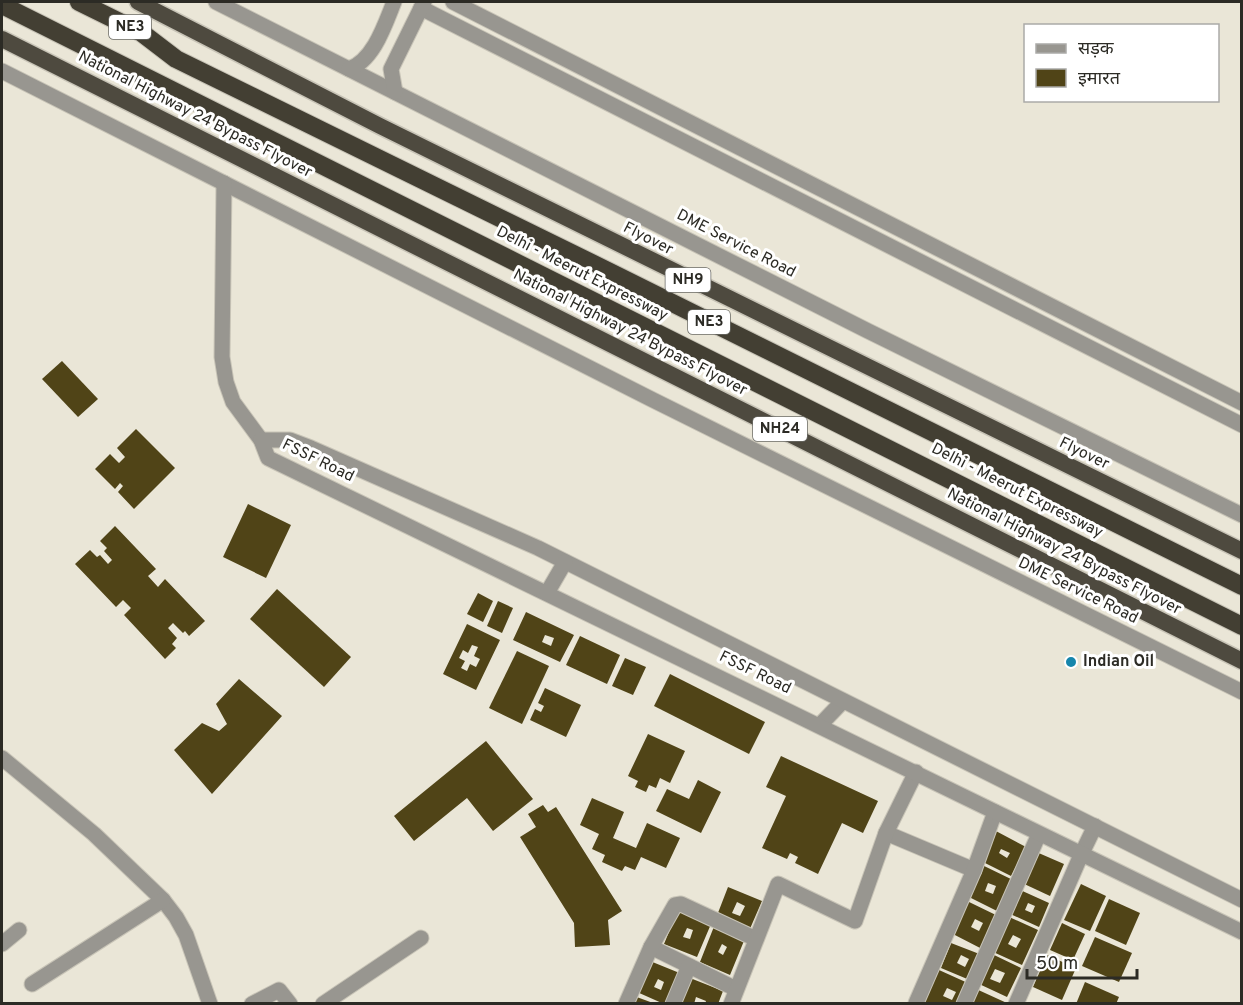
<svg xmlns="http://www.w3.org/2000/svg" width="1243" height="1005" viewBox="0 0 1243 1005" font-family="Overpass,'Noto Sans Devanagari',sans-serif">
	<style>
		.building { fill: #504417; fill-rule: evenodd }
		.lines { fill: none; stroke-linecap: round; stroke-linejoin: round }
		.minor-casing { stroke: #c8c4b7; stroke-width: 17 }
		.tertiary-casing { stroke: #c8c4b7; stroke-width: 17 }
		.trunk-casing { stroke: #c8c4b7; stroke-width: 19 }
		.motorway-casing { stroke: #c8c4b7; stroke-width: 20 }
		.minor { stroke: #989690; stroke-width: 15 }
		.tertiary { stroke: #989690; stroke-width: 15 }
		.trunk { stroke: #4e4a3f; stroke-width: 16 }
		.motorway { stroke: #433f33; stroke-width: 18 }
		.poi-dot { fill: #1686ac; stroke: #fff; stroke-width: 2 }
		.labels { text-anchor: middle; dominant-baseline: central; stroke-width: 6; stroke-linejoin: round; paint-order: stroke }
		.shield { fill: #fff; stroke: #6b6b66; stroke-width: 1.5 }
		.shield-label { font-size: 15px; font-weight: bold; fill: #2c2b25 }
		.street-label { font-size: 16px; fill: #2c2b25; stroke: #fff }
		.poi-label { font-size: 16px; font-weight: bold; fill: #2c2b25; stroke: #fff; text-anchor: start }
	</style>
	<rect width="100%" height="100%" fill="#eae6d7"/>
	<g class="building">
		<polygon points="62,361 98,399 78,417 42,379"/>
		<polygon points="136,429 175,468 134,509 118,492 123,486 120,483 115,489 95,469 110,454 119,463 125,457 117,448"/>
		<polygon points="248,504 291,525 266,578 223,557"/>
		<polygon points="115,526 156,569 148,576 158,587 165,579 205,621 189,636 185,631 183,633 173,623 168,628 177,638 172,644 176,648 165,659 124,615 131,608 123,600 116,607 75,564 90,550 97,557 100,555 108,564 112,560 104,551 107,548 100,541"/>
		<polygon points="277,589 351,657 324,687 250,619"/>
		<polygon points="478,593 493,601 483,622 467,614"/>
		<polygon points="498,601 513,608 502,633 487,626"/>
		<path d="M526 612 574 635 560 662 513 640ZM545 635 554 638 551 646 542 642Z"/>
		<path d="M467 624 500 640 476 690 443 674ZM472 645 478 647 474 656 480 659 476 667 470 664 467 671 461 668 465 661 459 658 463 650 468 653Z"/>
		<polygon points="580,636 620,655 607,684 566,665"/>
		<polygon points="517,651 549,666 522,724 489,708"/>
		<polygon points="625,658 646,667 633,695 612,686"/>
		<polygon points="670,674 765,722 749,754 654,706"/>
		<polygon points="239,679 282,716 212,794 174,750 202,723 219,731 227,724 216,704"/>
		<polygon points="545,688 581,705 566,737 530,720 535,709 541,712 544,706 538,703"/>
		<polygon points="648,734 685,751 670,783 660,778 656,788 649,785 646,792 635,787 638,781 628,776"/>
		<polygon points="486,741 533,799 493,831 467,798 414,841 394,816"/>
		<polygon points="781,756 878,801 863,833 842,823 818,874 795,863 798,857 790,853 787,859 762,848 786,796 766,787"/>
		<polygon points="698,780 721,792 701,833 656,811 667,789 689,799"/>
		<polygon points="592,798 624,812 613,838 636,848 647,823 680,838 666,868 641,857 635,870 625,866 622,871 602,862 605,855 592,849 599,834 580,825"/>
		<polygon points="543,805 548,812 556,807 622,911 608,920 610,945 575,947 574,923 520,837 536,827 528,814"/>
		<path d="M994 830 1026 847 1011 876 979 860ZM1001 849 1010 853 1007 858 999 853Z"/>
		<polygon points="1034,851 1064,864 1050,896 1020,882"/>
		<path d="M980 864 1015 881 999 912 965 895ZM988 883 996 886 993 894 985 891Z"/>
		<polygon points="1081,884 1106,896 1090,931 1064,920"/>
		<path d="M728 887 762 901 749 931 716 918ZM737 902 745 906 740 916 732 913Z"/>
		<path d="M1018 889 1049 903 1039 927 1008 913ZM1028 903 1035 906 1032 913 1025 910Z"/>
		<polygon points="1109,899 1140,913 1126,945 1095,931"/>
		<path d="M967 901 1000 917 984 950 951 933ZM975 919 983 923 979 931 971 927Z"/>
		<path d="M678 910 711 924 697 957 664 944ZM687 928 693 930 690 939 683 937Z"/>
		<path d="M1007 916 1038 930 1022 965 991 951ZM1013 935 1021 939 1016 948 1008 944Z"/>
		<polygon points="1062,923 1085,934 1073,960 1050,950"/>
		<path d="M715 924 746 936 730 975 700 962ZM722 944 727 947 723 955 718 952Z"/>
		<polygon points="1095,937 1132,953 1119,982 1082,966"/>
		<path d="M951 943 982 955 972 981 941 968ZM961 955 969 959 965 967 957 963Z"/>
		<path d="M992 954 1021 968 1007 997 977 983ZM995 969 1005 973 1000 983 990 979Z"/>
		<polygon points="1047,955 1076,968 1062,1000 1033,987"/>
		<path d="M650 961 682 974 670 1004H664L637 992ZM658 979 664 982 661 990 654 987Z"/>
		<path d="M939 970 970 984 961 1004 924 1003ZM947 988 956 992 952 1000 943 996Z"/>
		<polygon points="690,978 723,991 718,1004 705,1004 706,1001 696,997 694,1004 679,1004"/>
		<polygon points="1085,982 1119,997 1116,1004 1076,1004"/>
		<polygon points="974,988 1009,1004 967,1004"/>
		<polygon points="634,996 653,1003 653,1004 631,1004"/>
	</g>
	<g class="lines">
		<g class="minor-casing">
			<g id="minor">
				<polyline points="820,725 843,701"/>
				<polyline points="2,758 94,834 163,900 176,917 186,935 210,1004"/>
				<polyline points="886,833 974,870"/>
				<polyline points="2,944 19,930"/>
				<polyline points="651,947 736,989"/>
				<polyline points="32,984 163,900"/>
				<polyline points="916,1003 974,870 995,812"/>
				<polyline points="252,1004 279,990 290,1004"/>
				<polyline points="323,1004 421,938"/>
				<polyline points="626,1004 651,947 675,905 681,904 756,939"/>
				<polyline points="673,1004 689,966"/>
				<polyline points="731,1004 778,884 855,921 886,833 916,772"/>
				<polyline points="964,1004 1039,834"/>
				<polyline points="1016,1004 1081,855 1095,826"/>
			</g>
		</g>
		<g class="tertiary-casing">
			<g id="tertiary">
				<polyline points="216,2 868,331 1242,515"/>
				<polyline points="453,2 1242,403"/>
				<polyline points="421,8 1242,425"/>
				<path d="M349 69C374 60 385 24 394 2"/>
				<polyline points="2,71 653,400 1242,692"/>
				<polyline points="395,92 391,69 424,2"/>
				<polyline points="224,183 222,357 226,382 233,402 261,440 268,458 1242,932"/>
				<polyline points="261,440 290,440 311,448 538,548 1242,900"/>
				<polyline points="547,593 565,562"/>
			</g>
		</g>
		<g class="trunk-casing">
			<g id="trunk">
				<polyline points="138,2 380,126 1242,551"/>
				<polyline points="2,39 1242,661"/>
			</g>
		</g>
		<g class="motorway-casing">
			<g id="motorway">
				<polyline points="79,2 142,33 176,59 612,273 1242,586"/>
				<polyline points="2,5 1242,626"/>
			</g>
		</g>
		<use href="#minor" class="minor"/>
		<use href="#tertiary" class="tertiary"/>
		<use href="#trunk" class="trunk"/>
		<use href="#motorway" class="motorway"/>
	</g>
	<circle class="poi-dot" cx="1071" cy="662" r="6"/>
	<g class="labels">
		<g class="shield">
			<rect x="109" y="15" width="42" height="24" rx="4.5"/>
			<rect x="665.5" y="268" width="45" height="24" rx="4.5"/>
			<rect x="688" y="310" width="42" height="24" rx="4.5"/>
			<rect x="753" y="417" width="54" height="24" rx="4.5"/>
		</g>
		<g class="shield-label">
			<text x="130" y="27">NE3</text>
			<text x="688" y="280">NH9</text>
			<text x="709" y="322">NE3</text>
			<text x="780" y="429">NH24</text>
		</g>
		<g class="street-label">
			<text transform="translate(195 115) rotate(27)">National Highway 24 Bypass Flyover</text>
			<text transform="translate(648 239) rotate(27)">Flyover</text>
			<text transform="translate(736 244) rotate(27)">DME Service Road</text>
			<text transform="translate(582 274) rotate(27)">Delhi - Meerut Expressway</text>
			<text transform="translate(630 333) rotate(27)">National Highway 24 Bypass Flyover</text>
			<text transform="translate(1084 454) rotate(26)">Flyover</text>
			<text transform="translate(318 461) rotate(26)">FSSF Road</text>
			<text transform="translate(1017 491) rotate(27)">Delhi - Meerut Expressway</text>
			<text transform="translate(1064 552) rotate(27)">National Highway 24 Bypass Flyover</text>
			<text transform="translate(1078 591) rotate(26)">DME Service Road</text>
			<text transform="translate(755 673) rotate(26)">FSSF Road</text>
		</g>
		<g class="poi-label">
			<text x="1083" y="662">Indian Oil</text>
		</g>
	</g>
	<rect width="1243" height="1005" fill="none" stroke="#2c2b25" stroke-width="6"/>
	<rect x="1024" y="24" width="195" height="78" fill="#ffffff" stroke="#abaaa8" stroke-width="1.5"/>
	<rect x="1036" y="44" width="30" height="9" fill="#989690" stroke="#abaaa8" stroke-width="1.5"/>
	<text x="1078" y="54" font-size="18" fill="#2c2b25">सड़क</text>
	<rect x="1036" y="69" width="30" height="18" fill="#504417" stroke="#abaaa8" stroke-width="1.5"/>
	<text x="1078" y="84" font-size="18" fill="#2c2b25">इमारत</text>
	<path d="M1027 969v9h110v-9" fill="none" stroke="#2c2b25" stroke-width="3"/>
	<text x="1036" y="969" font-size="18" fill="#2c2b25" stroke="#ffffff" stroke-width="4.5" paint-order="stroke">50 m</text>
</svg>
